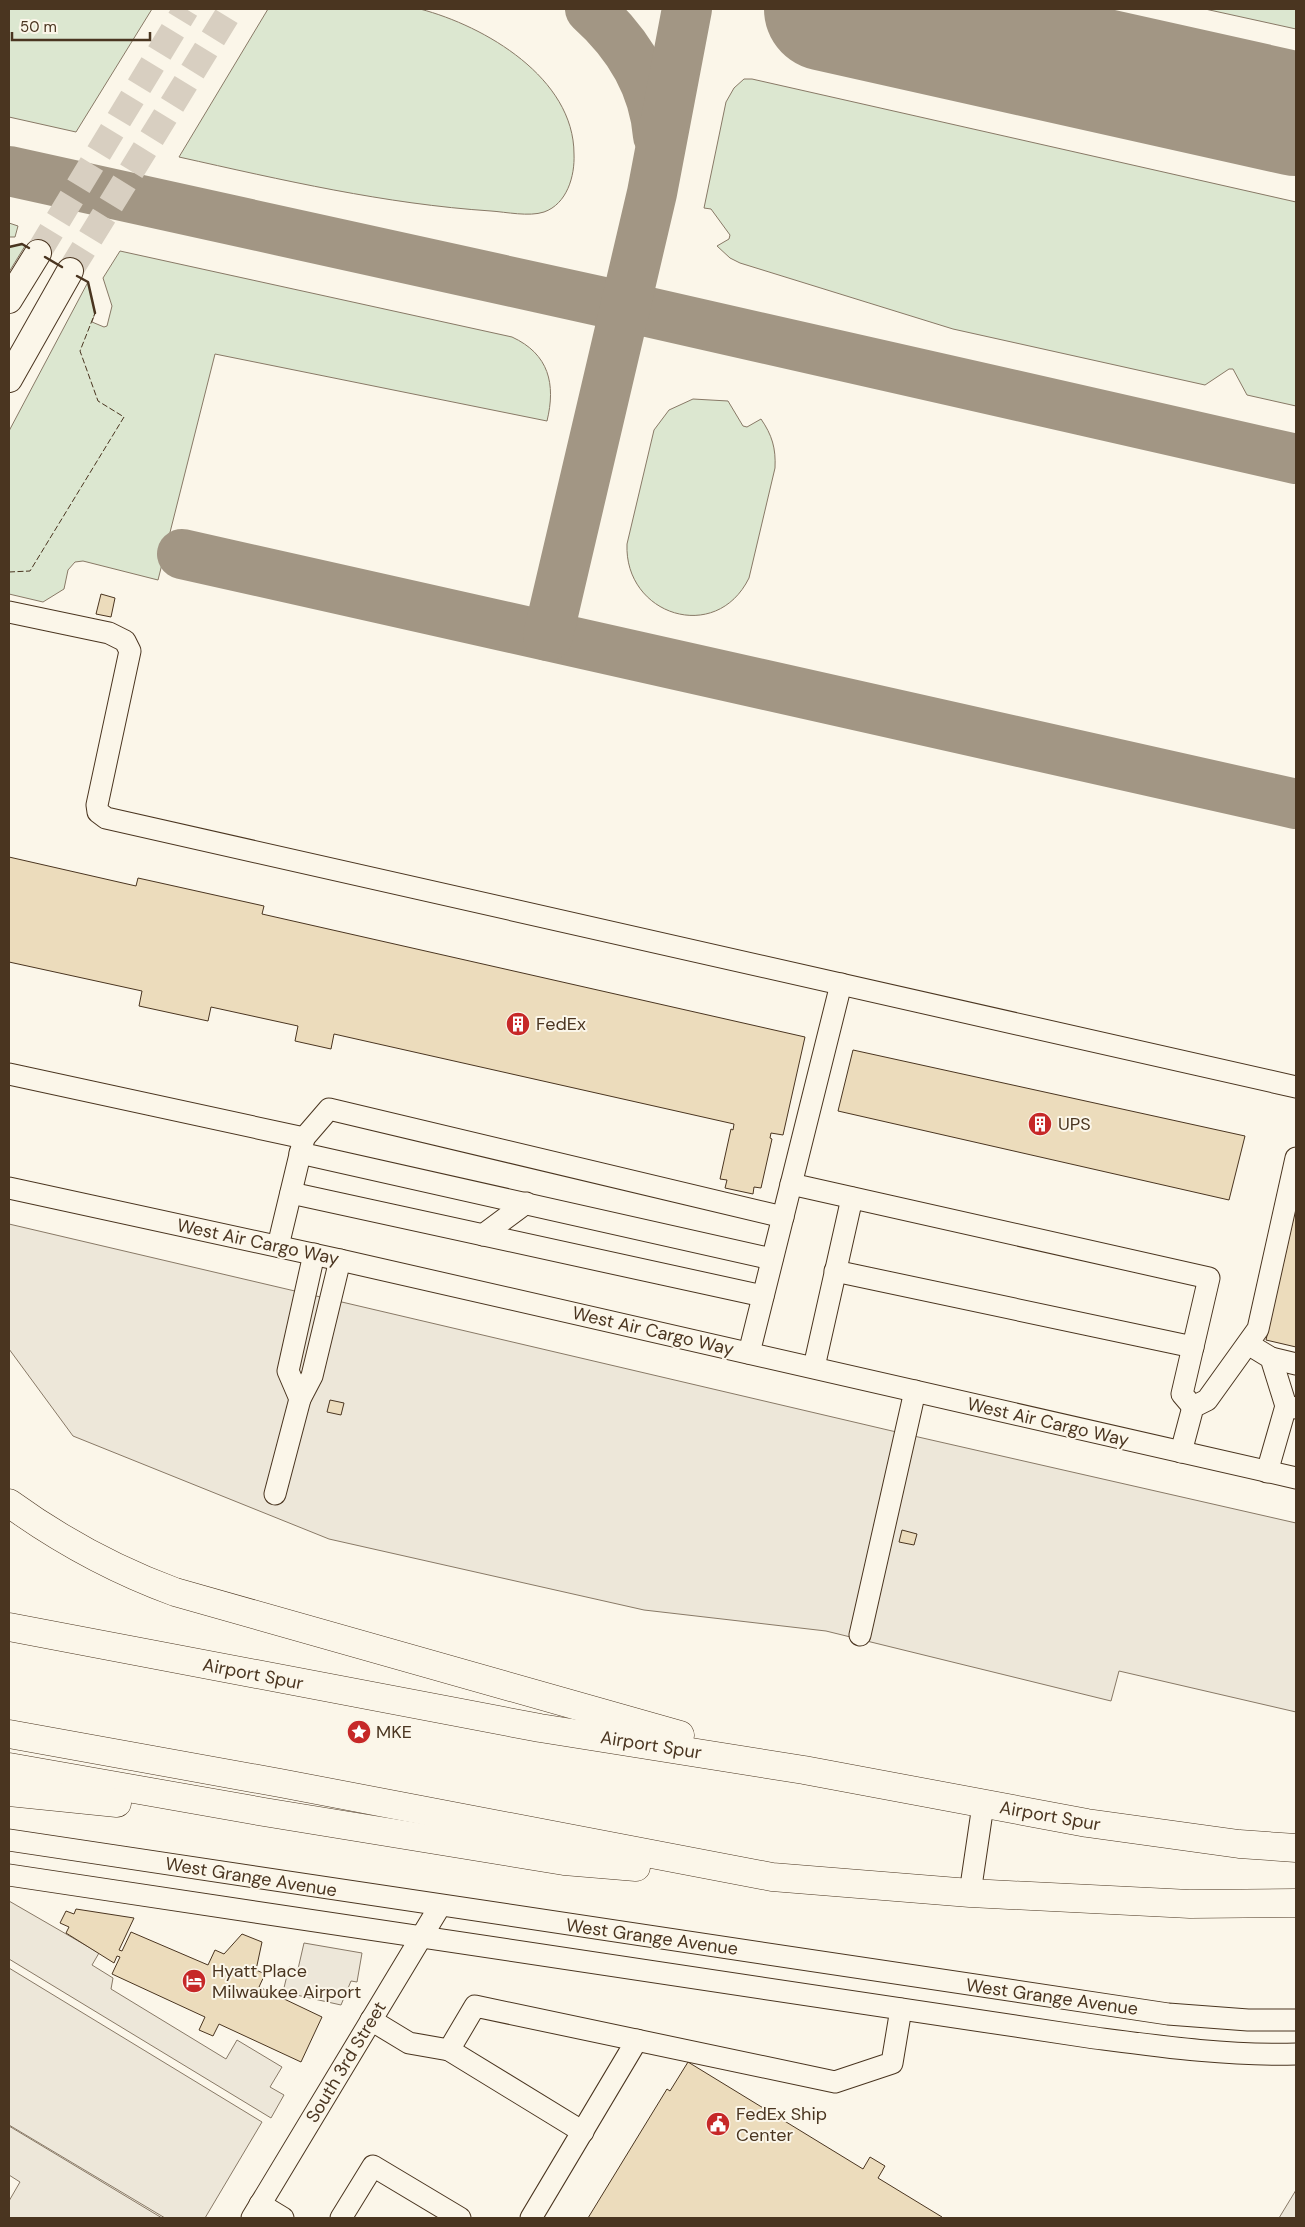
<svg xmlns="http://www.w3.org/2000/svg" width="1305" height="2227" viewBox="0 0 1305 2227" font-family="'DM Sans',sans-serif">
	<style>
		.green { fill: #dce7d0; stroke: #887966 }
		.parking { fill: #ede7d9; stroke: #887966 }
		.lines { fill: none; stroke-linecap: round; stroke-linejoin: round }
		.taxiway { stroke: #a29684; stroke-width: 50 }
		.runway { stroke: #a29684; stroke-width: 124 }
		.building { fill: #ecdcbc; stroke: #4a3520 }
		.major-tunnel { stroke: #d8cfc1; stroke-width: 26; stroke-dasharray: 26 13; stroke-linecap: butt }
		.minor-casing { stroke: #4a3520; stroke-width: 23 }
		.major-casing { stroke: #4a3520; stroke-width: 28 }
		.highway-casing { stroke: #4a3520; stroke-width: 29 }
		.minor { stroke: #fbf6e9; stroke-width: 21 }
		.major { stroke: #fbf6e9; stroke-width: 26 }
		.highway { stroke: #fbf6e9; stroke-width: 28 }
		.fence { stroke: #4a3520; stroke-width: 1; stroke-dasharray: 6 2.5; stroke-linecap: butt }
		.wall { stroke: #4a3520; stroke-width: 2.5 }
		.labels { text-anchor: middle; dominant-baseline: central; stroke-width: 4; stroke-linejoin: round; paint-order: stroke }
		.poi-label { font-size: 18px; fill: #4a3520; stroke: #fbf6e9; text-anchor: start }
		.street-label { font-size: 18px; fill: #4a3520; stroke: #fbf6e9 }
	</style>
	<rect width="100%" height="100%" fill="#fbf6e9"/>
	<g class="green">
		<polygon points="9,9 152,9 76,132 9,117"/>
		<path d="M268 9C303 9 339 9 375 9 388 9 406 6 420 9 485 26 574 78 574 154 575 176 567 204 544 212 529 217 506 212 491 211 385 204 282 180 179 157Z"/>
		<polygon points="1205,9 1296,9 1296,29"/>
		<polygon points="744,79 752,79 1296,202 1296,406 1247,395 1233,369 1229,369 1205,385 953,329 740,263 730,258 717,246 729,239 730,235 711,209 704,208 726,102 734,88"/>
		<polygon points="9,223 18,226 15,237 9,237"/>
		<polygon points="22,244 25,246 9,272 9,247"/>
		<path d="M120 251 512 337C549 354 556 384 547 421L215 354 158 580 83 561 75 562 68 570 64 589 43 602 9 594V431L88 282 95 313 92 322 104 327 107 326 112 306 103 278Z"/>
		<path d="M693 399 728 401 743 426 747 427 761 419C772 435 776 448 775 468L749 578C716 645 624 615 627 544L654 430 669 410Z"/>
	</g>
	<g class="parking">
		<polygon points="9,1224 905,1434 1296,1523 1296,1712 1119,1671 1111,1701 826,1631 644,1610 329,1539 73,1436 9,1349"/>
		<polygon points="9,1901 99,1953 92,1965 113,1978 111,1989 226,2059 237,2040 282,2067 270,2087 284,2095 271,2118 9,1959"/>
		<polygon points="304,1943 362,1953 357,1982 351,1981 341,2005 283,1992 289,1967 298,1969"/>
		<polygon points="9,1968 262,2122 205,2218 165,2218 9,2125"/>
		<polygon points="9,2126 162,2218 9,2218 9,2201 20,2182 9,2175"/>
		<polygon points="1296,2190 1296,2218 1279,2218"/>
	</g>
	<g class="lines">
		<g class="taxiway">
			<path d="M590 9C628 43 654 85 658 136"/>
			<polyline points="9,171 626,307 1296,459"/>
			<polyline points="182,554 1296,804"/>
			<polyline points="548,636 652,193 687,9"/>
		</g>
		<polyline class="runway" points="826,9 1296,114"/>
	</g>
	<g class="building">
		<polygon points="101,594 115,598 111,617 96,614"/>
		<polygon points="9,857 136,886 138,878 264,906 262,914 805,1037 783,1135 771,1133 770,1138 772,1139 761,1188 754,1187 753,1194 725,1188 727,1180 720,1179 731,1129 733,1130 734,1124 334,1034 331,1049 295,1041 298,1026 211,1007 208,1021 139,1006 142,991 9,962"/>
		<polygon points="853,1050 1245,1136 1229,1200 838,1111"/>
		<polygon points="1296,1206 1296,1347 1266,1340"/>
		<polygon points="330,1400 344,1403 341,1415 327,1412"/>
		<polygon points="902,1530 917,1534 914,1545 899,1542"/>
		<polygon points="76,1909 134,1918 119,1950 122,1951 131,1932 208,1965 215,1950 224,1954 242,1934 262,1942 256,1970 265,1974 259,1987 322,2017 301,2062 219,2024 213,2036 199,2030 205,2017 112,1974 120,1957 117,1956 114,1963 66,1933 69,1927 60,1923 66,1911 74,1914"/>
		<polygon points="688,2062 863,2169 870,2157 885,2166 878,2178 942,2217 941,2218 588,2218 667,2089 670,2091"/>
	</g>
	<g class="lines">
		<g class="major-tunnel">
			<polyline points="38,253 186,9"/>
			<polyline points="70,271 231,9"/>
		</g>
		<g class="minor-casing">
			<g id="minor">
				<polyline points="9,612 109,633 125,641 130,651 97,805 98,812 106,818 1296,1087"/>
				<polyline points="9,1074 304,1138 278,1246"/>
				<polyline points="304,1138 329,1109 783,1217"/>
				<polyline points="300,1153 772,1259"/>
				<polyline points="791,1184 1209,1278 1182,1394 1193,1407"/>
				<polyline points="9,1188 340,1260 1296,1478"/>
				<polyline points="291,1193 763,1296"/>
				<polyline points="483,1235 526,1203"/>
				<polyline points="835,1271 1193,1347"/>
				<polyline points="1248,1344 1271,1358 1286,1406 1296,1408"/>
				<polyline points="749,1353 841,984"/>
				<polyline points="1271,1358 1296,1364"/>
				<polyline points="814,1367 852,1198"/>
				<polyline points="300,1399 288,1371 314,1254"/>
				<polyline points="1181,1452 1193,1407 1207,1400 1258,1329 1296,1158"/>
				<polyline points="1267,1472 1286,1406"/>
				<polyline points="275,1494 300,1399 312,1376 340,1260"/>
				<polyline points="860,1635 915,1391"/>
				<polyline points="9,1840 1168,2014 1248,2020 1296,2020"/>
				<path d="M9 1875 1088 2037C1157 2046 1226 2056 1296 2054"/>
				<polyline points="970,1893 983,1805"/>
				<polyline points="371,2020 409,2043 449,2050"/>
				<polyline points="583,2132 449,2050 475,2006 835,2082 892,2063 901,2009"/>
				<polyline points="260,2204 283,2218"/>
				<polyline points="252,2218 440,1906"/>
				<polyline points="341,2218 373,2166 460,2218"/>
				<polyline points="531,2218 637,2040"/>
			</g>
		</g>
		<g class="major-casing">
			<g id="major">
				<polyline points="9,300 38,253"/>
				<polyline points="9,379 70,271"/>
			</g>
		</g>
		<g class="highway-casing">
			<g id="highway">
				<path d="M9 1503C60 1540 115 1570 175 1592L680 1735"/>
				<polyline points="9,1627 540,1728 804,1770 1087,1823 1239,1844 1296,1848"/>
				<polyline points="9,1734 280,1783 772,1877 970,1893 1190,1904 1296,1903"/>
				<polyline points="9,1767 264,1812 564,1861 636,1867"/>
				<polyline points="9,1792 117,1803"/>
			</g>
		</g>
		<use href="#minor" class="minor"/>
		<use href="#major" class="major"/>
		<use href="#highway" class="highway"/>
		<polyline class="fence" points="9,572 30,571 124,417 98,401 80,351 95,313"/>
		<g class="wall">
			<polyline points="9,247 22,244 29,248"/>
			<polyline points="45,257 62,267"/>
			<polyline points="77,276 88,282 95,313"/>
		</g>
	</g>
	<defs>
		<g id="building-disc" transform="scale(1.25)"><circle r="9.5" fill="#c62828" stroke="#fbf6e9"/><path d="M-4-6H4V6H1V3H-1V6H-4ZM-2.5-4.3h1.7v1.8h-1.7ZM.8-4.3h1.7v1.8H.8ZM-2.5-1h1.7V.8h-1.7ZM.8-1h1.7V.8H.8Z" fill="#fff"/></g>
		<g id="sight-disc" transform="scale(1.25)"><circle r="9.5" fill="#c62828" stroke="#fbf6e9"/><path d="M0-6L1.8-2.2L6-1.7L2.9 1.2L3.7 5.4L0 3.3L-3.7 5.4L-2.9 1.2L-6-1.7L-1.8-2.2Z" fill="#fff"/></g>
		<g id="hotel-disc" transform="scale(1.25)"><circle r="9.5" fill="#c62828" stroke="#fbf6e9"/><path d="M-6-4.5h1.5V1H6V5H4.5V3h-9V5H-6ZM-4 0a1.8 1.8 0 1 1 3.6 0ZM.5 0V-2.5h3Q6-2.5 6 0Z" fill="#fff"/></g>
		<g id="civic-disc" transform="scale(1.25)"><circle r="9.5" fill="#c62828" stroke="#fbf6e9"/><path d="M-.6-6.5H3V-4.5H.6V-3L4-1V1h2V6H-6V1h2V-1L-.6-3ZM-1.2 2.5V6h2.4V2.5Z" fill="#fff"/></g>
	</defs>
	<g fill-rule="evenodd">
		<use href="#building-disc" x="518" y="1024"/>
		<use href="#building-disc" x="1040" y="1124"/>
		<use href="#sight-disc" x="359" y="1732"/>
		<use href="#hotel-disc" x="194" y="1981"/>
		<use href="#civic-disc" x="718" y="2124"/>
	</g>
	<g class="labels">
		<g class="poi-label">
			<text x="536" y="1024">FedEx</text>
			<text x="1058" y="1124">UPS</text>
			<text x="376" y="1732">MKE</text>
			<text x="212" y="1971">Hyatt Place<tspan x="212" dy="21">Milwaukee Airport</tspan></text>
			<text x="736" y="2114">FedEx Ship<tspan x="736" dy="21">Center</tspan></text>
		</g>
		<g class="street-label">
			<text transform="translate(258 1242) rotate(12)">West Air Cargo Way</text>
			<text transform="translate(653 1331) rotate(13)">West Air Cargo Way</text>
			<text transform="translate(1048 1422) rotate(13)">West Air Cargo Way</text>
			<text transform="translate(253 1674) rotate(11)">Airport Spur</text>
			<text transform="translate(651 1745) rotate(9)">Airport Spur</text>
			<text transform="translate(1050 1816) rotate(10)">Airport Spur</text>
			<text transform="translate(251 1877) rotate(9)">West Grange Avenue</text>
			<text transform="translate(652 1937) rotate(8)">West Grange Avenue</text>
			<text transform="translate(1052 1997) rotate(8)">West Grange Avenue</text>
			<text transform="translate(346 2062) rotate(-59)">South 3rd Street</text>
		</g>
	</g>
	<rect width="1305" height="2227" fill="none" stroke="#4a3520" stroke-width="20"/>
	<path d="M12 32v8h138v-8" fill="none" stroke="#4a3520" stroke-width="2.5"/>
	<text x="20" y="32" font-size="15" fill="#4a3520" stroke="#fbf6e9" stroke-width="4" paint-order="stroke">50 m</text>
</svg>
